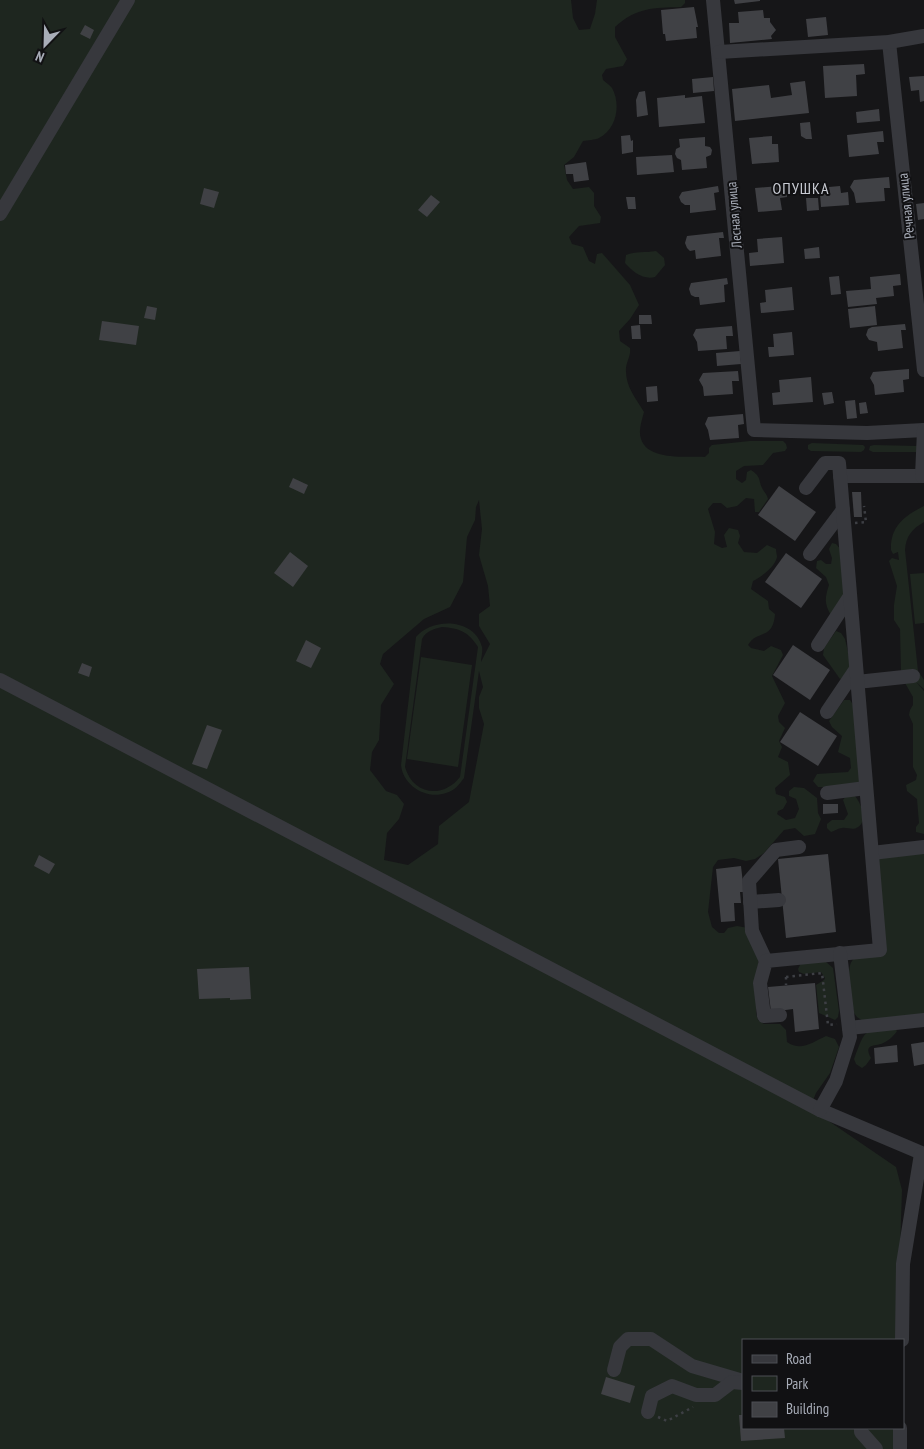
<svg xmlns="http://www.w3.org/2000/svg" width="924" height="1449" viewBox="0 0 924 1449" font-family="'PT Sans Narrow',sans-serif">
	<style>
		.green { fill: #1e261f; fill-rule: evenodd }
		.building { fill: #404145 }
		.lines { fill: none; stroke-linecap: round; stroke-linejoin: round }
		.path { stroke: #3d3f44; stroke-width: 2.5; stroke-dasharray: 2.5 4; stroke-linecap: butt }
		.minor { stroke: #37383d; stroke-width: 14 }
		.labels { text-anchor: middle; dominant-baseline: central; stroke-width: 4; stroke-linejoin: round; paint-order: stroke }
		.street-label { font-size: 14px; fill: #a8adb8; stroke: #111113 }
		.quarter-label { font-size: 16px; letter-spacing: 1px; fill: #c9ccd4; stroke: #111113 }
	</style>
	<rect width="100%" height="100%" fill="#161618"/>
	<g class="green">
		<path d="M0 0H571L573 18 579 30 590 29 595 14 597 0H685V3L681 7C653 8 637 7 615 27V37L627 59 623 66 606 69 602 75 603 80C606 83 610 85 612 88 621 104 617 129 599 138 595 140 588 140 583 141L574 157 564 165 567 180 573 189 589 187 594 193V206L601 217 600 223 579 226 569 237 572 244 583 247 589 261 595 264 597 254 602 253 630 285 639 305 630 319 619 331 620 341 630 348C631 356 627 360 626 368 625 386 635 397 644 412 642 420 638 431 641 439 648 461 687 456 705 457L709 453V448L712 445 750 441H783L786 444 787 448 785 451 773 453 763 465 744 466 736 471V479L742 483 746 480 747 472 751 470C761 477 758 478 762 488 764 492 767 494 768 499L759 512H755L754 499 746 498 737 506 727 508 721 503H713L708 509 715 532 714 544 722 548 727 547 724 535 729 528 738 530 740 536 738 543 744 552 757 553 767 545 776 549C776 552 777 555 777 557 775 567 761 577 753 581L751 589 768 601 769 609 775 614C773 641 757 629 748 645L751 648 764 651 771 646 781 650 783 655 772 676 785 703 778 716 779 722 785 728 779 741 782 747 778 757 788 762 790 775 775 788 776 794 785 797 787 802 783 809 778 811 777 814 786 820 795 818 799 809 796 799 789 796V791L794 787 804 788 817 798 818 813 821 819 815 834 804 836 795 828 784 830 764 853 755 859 746 861 734 858 718 860 713 867 708 912 712 927 719 933H724L728 928 737 926 748 928 760 954 756 976V1013L758 1020 764 1024H780L786 1030 787 1042C801 1052 813 1042 826 1036L835 1039 839 1047 830 1073 816 1093 810 1107 814 1111 896 1167 902 1190 897 1340H743V1428H895L894 1449H0ZM479 500 482 529 479 555 488 586 490 606 479 614V626L490 644 481 662C481 658 483 651 482 647 475 618 432 617 416 637L401 765C403 786 427 800 446 793 454 791 459 785 464 778L479 671 483 687 479 697V708L484 724 469 802 439 826 438 844 408 865 384 860 387 833 399 819 404 804 397 795 386 791 370 770 372 752 379 740 381 705 394 684 380 664 383 654 424 619 450 607 463 582 467 537 475 520 476 507ZM442 627C459 628 469 632 478 647L460 777C443 799 413 795 405 767L422 639C426 631 434 629 442 627Z"/>
		<path d="M656 251 664 258 665 265 655 277C643 280 633 272 625 263L626 255C636 251 645 253 656 251Z"/>
		<polygon points="812,443 863,445 865,447 864,450 861,452 811,451 808,449 808,445"/>
		<polygon points="874,445 917,446 918,452 873,452 869,450 870,446"/>
		<path d="M924 506V522C912 529 906 536 905 550L918 671 924 680V689L916 682 924 691V834L916 832V827L919 823 917 799 907 791 906 785 916 780 917 775 913 767V724L909 715 910 710 913 705V697L905 683 901 671 900 629 894 620V605L897 586 889 561 892 558 899 560 898 552 893 554 891 550C890 527 904 516 924 506Z"/>
		<path d="M832 543 836 544 843 552 847 594 831 615C824 604 825 597 829 585L826 577 816 568 817 561 821 560 826 564H831L832 558 829 549Z"/>
		<polygon points="924,573 924,623 915,624 910,574"/>
		<polygon points="836,631 841,633 845,639 851,665 846,676 840,679 823,655 824,648"/>
		<polygon points="421,657 472,665 458,767 407,759"/>
		<polygon points="844,700 850,700 857,711 862,780 854,787 818,787 813,781 817,774 848,772 851,768 850,758 838,752 842,736 832,727 829,721"/>
		<path d="M853 794C860 800 869 821 858 827 853 831 847 827 842 828 838 828 835 831 831 832L827 828V824L832 820H844L848 814 843 800 846 796Z"/>
		<path d="M924 851V1016L863 1021 857 1017 854 1013C852 1001 844 965 854 959 861 954 876 955 885 954L877 865 878 860 881 856Z"/>
		<polygon points="820,961 826,962 833,968 839,1011 838,1017 835,1020 819,1013 816,985 824,980 825,978 821,972 804,974 799,972 798,969 801,963"/>
		<path d="M895 1029 897 1031C894 1036 887 1042 881 1044 872 1046 864 1045 871 1058L866 1065 862 1068 856 1064 854 1059C866 1028 862 1031 895 1029Z"/>
	</g>
	<g class="building">
		<polygon points="734,0 760,0 760,1 735,4"/>
		<polygon points="694,7 698,27 696,27 697,38 666,41 665,34 663,34 661,10"/>
		<polygon points="763,10 764,18 770,18 770,22 776,30 771,36 772,39 730,43 729,23 739,23 738,12"/>
		<polygon points="826,17 828,35 808,37 806,19"/>
		<polygon points="85,25 94,30 90,39 80,34"/>
		<polygon points="864,64 865,74 856,75 857,96 825,98 823,66"/>
		<polygon points="924,76 924,101 920,102 919,90 911,91 909,77"/>
		<polygon points="713,77 714,91 693,93 692,79"/>
		<polygon points="805,81 809,113 735,121 732,89 769,85 771,98 792,95 790,83"/>
		<polygon points="645,91 648,115 637,117 636,100 639,92"/>
		<polygon points="685,95 685,98 702,96 705,123 659,127 657,98"/>
		<polygon points="879,109 880,121 857,123 856,112"/>
		<polygon points="810,122 812,139 806,139 801,136 800,123"/>
		<polygon points="883,131 884,142 877,142 879,154 849,157 847,135"/>
		<polygon points="630,135 631,141 633,140 633,152 622,154 621,136"/>
		<polygon points="772,136 772,144 778,144 779,162 752,164 749,138"/>
		<polygon points="705,137 705,146 710,147 712,150 711,155 706,157 707,168 682,170 681,160 677,158 675,154 676,149 680,147 679,139"/>
		<polygon points="672,155 674,172 637,175 636,157"/>
		<polygon points="586,162 589,180 574,182 573,174 566,174 565,165"/>
		<polygon points="889,177 890,188 884,188 885,201 856,203 854,193 850,187 854,180"/>
		<polygon points="718,186 719,192 714,193 716,210 690,213 690,205 685,205 681,202 679,197 682,192"/>
		<polygon points="779,186 779,189 786,188 787,197 780,198 782,210 758,212 755,188"/>
		<polygon points="840,186 841,193 848,192 849,205 821,207 820,194 830,194 829,187"/>
		<polygon points="204,188 219,192 214,208 200,204"/>
		<polygon points="431,195 440,202 427,217 418,210"/>
		<polygon points="626,197 635,197 636,209 628,209"/>
		<polygon points="806,198 818,198 819,210 807,211"/>
		<polygon points="924,203 924,219 918,220 916,204"/>
		<polygon points="723,232 724,238 719,238 721,256 696,259 695,250 690,251 687,248 685,243 687,236"/>
		<polygon points="782,237 784,263 750,266 749,253 758,252 757,239"/>
		<polygon points="819,247 820,258 805,259 804,249"/>
		<polygon points="900,274 901,285 893,286 894,296 876,298 877,304 848,307 846,291 871,289 870,277"/>
		<polygon points="839,276 841,294 831,295 829,277"/>
		<polygon points="727,278 728,284 724,285 725,302 700,305 699,297 695,297 691,295 689,289 691,283"/>
		<polygon points="792,287 794,310 761,313 760,303 766,302 765,290"/>
		<polygon points="147,306 157,308 155,320 144,318"/>
		<polygon points="875,306 877,325 850,328 848,309"/>
		<polygon points="639,315 651,315 652,324 639,324"/>
		<polygon points="102,321 139,326 136,345 99,340"/>
		<polygon points="905,324 906,330 901,330 903,348 878,351 877,342 869,340 866,335 868,329 872,327"/>
		<polygon points="640,325 641,339 632,339 631,326"/>
		<polygon points="732,326 733,336 726,336 727,349 698,351 697,342 693,335 696,329"/>
		<polygon points="792,332 794,355 769,357 768,347 774,347 773,334"/>
		<polygon points="740,351 741,364 717,366 716,353"/>
		<polygon points="909,369 909,379 903,380 904,392 875,395 874,385 870,378 873,372"/>
		<polygon points="738,371 739,381 732,381 733,394 704,396 703,387 699,380 703,373"/>
		<polygon points="811,377 813,402 773,405 772,393 780,392 779,380"/>
		<polygon points="657,386 658,401 647,402 646,387"/>
		<polygon points="832,392 834,403 824,405 822,393"/>
		<polygon points="855,400 857,418 847,419 845,401"/>
		<polygon points="866,402 868,413 860,414 859,403"/>
		<polygon points="743,414 744,424 738,425 739,438 710,440 708,430 705,424 708,417"/>
		<polygon points="293,478 308,485 304,494 289,487"/>
		<polygon points="779,486 816,512 795,541 758,515"/>
		<polygon points="852,492 861,492 862,517 854,517"/>
		<polygon points="290,552 308,566 293,587 274,573"/>
		<polygon points="786,553 822,579 801,608 765,582"/>
		<polygon points="306,640 321,648 311,668 296,661"/>
		<polygon points="793,645 830,670 810,700 773,675"/>
		<polygon points="82,663 92,667 89,677 78,673"/>
		<polygon points="800,712 837,736 818,766 780,742"/>
		<polygon points="207,725 222,730 207,769 192,764"/>
		<polygon points="823,804 838,804 838,813 823,814"/>
		<polygon points="828,854 836,932 786,938 778,859"/>
		<polygon points="39,855 55,864 49,874 34,866"/>
		<polygon points="741,866 744,892 740,892 741,903 734,903 735,921 721,922 716,869"/>
		<polygon points="249,967 251,999 230,1000 230,998 199,999 197,969"/>
		<polygon points="815,983 819,1029 795,1032 793,1009 771,1012 768,987"/>
		<polygon points="924,1042 924,1064 914,1066 911,1044"/>
		<polygon points="897,1045 898,1062 875,1064 874,1048"/>
		<polygon points="606,1377 635,1386 630,1403 601,1394"/>
		<polygon points="739,1415 743,1415 743,1428 784,1428 785,1438 741,1441"/>
	</g>
	<g class="lines">
		<g class="path">
			<polyline points="855,523 866,522 864,506"/>
			<polyline points="786,977 822,973 828,1025 837,1024"/>
			<polyline points="786,977 786,985"/>
			<polyline points="658,1417 667,1421 693,1407"/>
		</g>
		<g class="minor">
			<polyline points="713,0 754,430 867,433 924,430"/>
			<polyline points="889,42 924,370"/>
			<polyline points="719,52 889,42 924,36"/>
			<polyline points="0,214 128,0"/>
			<polyline points="840,476 924,476"/>
			<polyline points="922,476 924,430"/>
			<polyline points="810,554 843,510"/>
			<polyline points="818,645 850,596"/>
			<polyline points="0,680 820,1110 924,1154"/>
			<polyline points="857,682 913,676"/>
			<polyline points="827,712 856,669"/>
			<polyline points="827,793 866,788"/>
			<polyline points="872,853 924,847"/>
			<polyline points="750,902 779,900"/>
			<polyline points="766,961 752,931 749,881 776,850 799,847"/>
			<polyline points="780,1015 764,1016 760,983 766,961 880,950 839,463 825,463 806,488"/>
			<polyline points="849,1028 924,1020"/>
			<polyline points="820,1110 836,1081 850,1037 840,953"/>
			<polyline points="902,1340 903,1264 921,1154"/>
			<polyline points="614,1370 620,1347 628,1339 651,1339 692,1366 743,1381"/>
			<polyline points="648,1412 652,1396 672,1386 696,1395 715,1395 732,1382 743,1383"/>
			<polyline points="861,1428 861,1432 876,1449"/>
			<polyline points="900,1449 900,1428"/>
		</g>
	</g>
	<g class="labels">
		<g class="street-label">
			<text transform="translate(906 206) rotate(-96)">Речная улица</text>
			<text transform="translate(734 215) rotate(-95)">Лесная улица</text>
		</g>
		<g class="quarter-label">
			<text x="801" y="188">ОПУШКА</text>
		</g>
	</g>
	<rect x="742" y="1339" width="162" height="90" fill="#111113" stroke="#4d4f55"/>
	<rect x="752" y="1355" width="25" height="8" fill="#37383d" stroke="#4d4f55"/>
	<text x="786" y="1364" font-size="15" fill="#a8adb8">Road</text>
	<rect x="752" y="1376" width="25" height="15" fill="#1e261f" stroke="#4d4f55"/>
	<text x="786" y="1389" font-size="15" fill="#a8adb8">Park</text>
	<rect x="752" y="1402" width="25" height="15" fill="#404145" stroke="#4d4f55"/>
	<text x="786" y="1414" font-size="15" fill="#a8adb8">Building</text>
	<g transform="translate(45 45) rotate(203)" stroke="#111113" stroke-width="4" paint-order="stroke">
	<path d="M0-4L9 19L0 12L-9 19Z" fill="#a8adb8"/>
	<text y="-8" font-size="14" font-weight="bold" text-anchor="middle" fill="#a8adb8">N</text>
	</g>
</svg>
